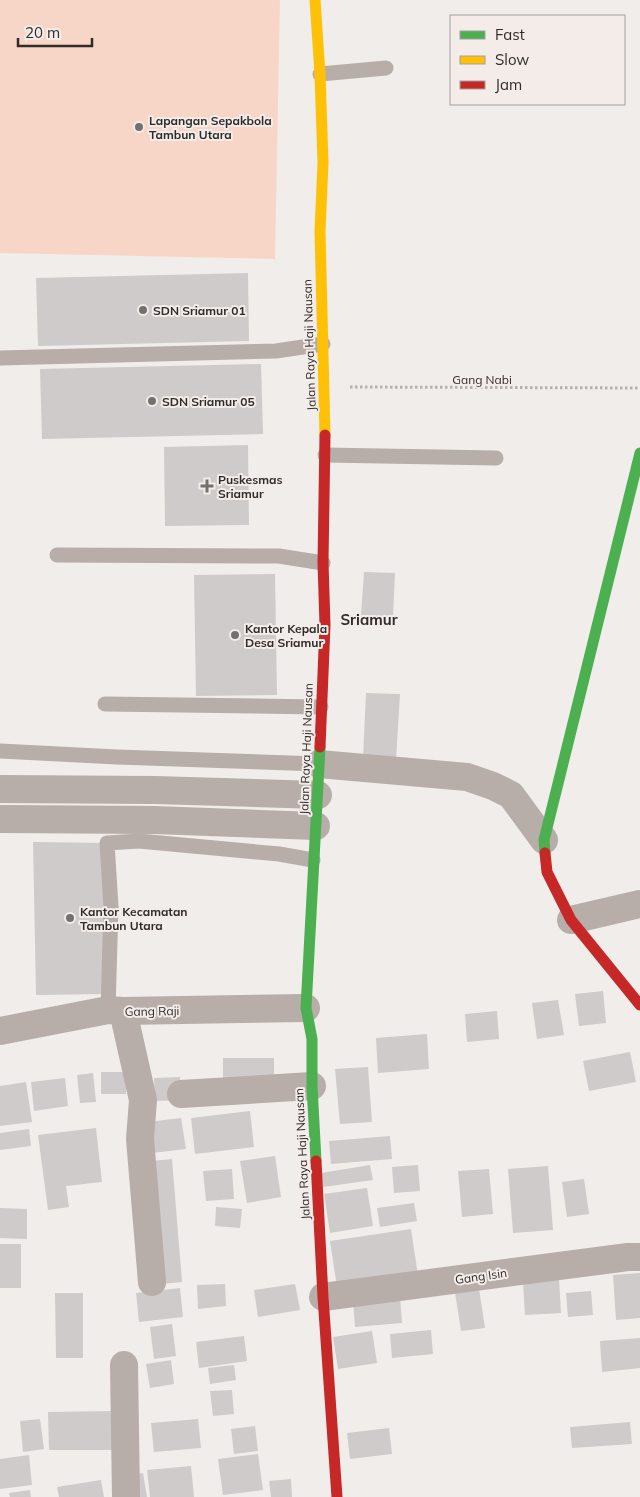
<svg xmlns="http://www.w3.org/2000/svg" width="640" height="1497" viewBox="0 0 640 1497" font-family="Mulish,sans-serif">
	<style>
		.green { fill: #f8d6c7 }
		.building { fill: #cfcbca }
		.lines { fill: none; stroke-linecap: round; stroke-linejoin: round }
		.path { stroke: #b6b1ae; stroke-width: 3; stroke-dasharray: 2.5 2.5; stroke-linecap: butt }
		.lane { stroke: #b7ada9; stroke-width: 15 }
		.street { stroke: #b7ada9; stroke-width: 28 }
		.fast { stroke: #4caf50; stroke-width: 11 }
		.slow { stroke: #ffc107; stroke-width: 11 }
		.jam { stroke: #c62828; stroke-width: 11 }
		.poi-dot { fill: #73706e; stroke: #f3ece9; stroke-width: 2 }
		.labels { text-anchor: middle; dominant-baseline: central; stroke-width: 4; stroke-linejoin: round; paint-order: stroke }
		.poi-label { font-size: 12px; font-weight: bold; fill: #2f2c2b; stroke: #f3ece9; text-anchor: start }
		.street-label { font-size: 12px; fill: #2f2c2b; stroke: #f3ece9 }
		.quarter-label { font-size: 15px; font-weight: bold; fill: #2f2c2b; stroke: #f3ece9 }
	</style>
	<rect width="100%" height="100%" fill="#f1edeb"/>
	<polygon class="green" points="0,0 280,0 275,259 0,253"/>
	<g class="building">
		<polygon points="248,273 249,341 38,346 36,278"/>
		<polygon points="261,364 263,434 42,439 40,369"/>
		<polygon points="248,445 249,525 165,526 164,447"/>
		<polygon points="364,572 395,573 393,617 361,615"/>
		<polygon points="275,574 277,695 196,696 194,575"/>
		<polygon points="366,693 400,694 396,760 363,758"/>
		<polygon points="33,842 107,843 103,994 36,995"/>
		<polygon points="603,991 606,1023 579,1026 575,994"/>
		<polygon points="558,1000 564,1035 537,1039 532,1003"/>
		<polygon points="497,1011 499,1039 467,1042 465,1014"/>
		<polygon points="427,1034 429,1069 378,1073 376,1038"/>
		<polygon points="630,1052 636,1082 589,1091 583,1061"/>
		<rect x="223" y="1058" width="51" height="28"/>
		<polygon points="368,1067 372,1122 340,1124 335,1069"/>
		<rect x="101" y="1072" width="25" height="22"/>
		<polygon points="93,1073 96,1102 80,1103 77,1075"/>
		<polygon points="180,1077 181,1100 155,1101 154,1078"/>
		<polygon points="65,1078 68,1106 34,1111 31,1082"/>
		<polygon points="26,1082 32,1122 0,1126 0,1086"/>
		<polygon points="250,1111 254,1147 195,1154 191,1118"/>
		<polygon points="181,1118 186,1149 152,1153 148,1122"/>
		<polygon points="96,1128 102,1182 66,1186 69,1207 48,1210 38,1135"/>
		<polygon points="29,1129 31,1146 0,1150 0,1133"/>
		<polygon points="390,1136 392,1159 331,1164 329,1141"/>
		<polygon points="275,1156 281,1197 247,1203 240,1161"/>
		<polygon points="172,1159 182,1282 161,1284 151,1161"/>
		<polygon points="370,1165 373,1180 323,1187 321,1173"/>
		<polygon points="418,1165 420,1191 394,1193 392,1167"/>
		<polygon points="548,1166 553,1230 513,1233 508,1169"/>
		<polygon points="232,1169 234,1199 206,1201 203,1171"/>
		<polygon points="489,1169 493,1214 462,1217 458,1171"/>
		<polygon points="584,1179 589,1214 567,1217 562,1182"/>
		<polygon points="367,1188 373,1226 330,1233 324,1194"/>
		<polygon points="414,1203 417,1221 380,1227 377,1208"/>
		<polygon points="216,1207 242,1209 240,1228 215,1226"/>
		<polygon points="0,1208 27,1209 27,1239 0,1238"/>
		<polygon points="411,1229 418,1275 337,1287 330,1241"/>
		<rect x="0" y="1244" width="21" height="44"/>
		<polygon points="640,1273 640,1318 616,1320 613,1275"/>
		<polygon points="559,1279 561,1313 525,1315 523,1282"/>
		<polygon points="225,1284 226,1306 198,1309 197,1285"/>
		<polygon points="295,1284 300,1310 258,1317 254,1290"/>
		<polygon points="180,1288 183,1317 139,1322 136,1293"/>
		<polygon points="479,1289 485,1328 461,1331 455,1292"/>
		<polygon points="591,1291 593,1315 568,1317 566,1293"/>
		<polygon points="55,1293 83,1293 83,1358 56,1358"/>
		<polygon points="400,1297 402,1323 355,1327 353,1300"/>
		<polygon points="172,1324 176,1356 154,1359 150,1327"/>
		<polygon points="431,1330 433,1354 392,1358 390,1334"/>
		<polygon points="372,1331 377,1363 338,1369 333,1337"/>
		<polygon points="244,1336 247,1361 199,1368 196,1342"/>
		<polygon points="640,1338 640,1368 602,1372 600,1341"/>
		<polygon points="171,1360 174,1384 150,1388 146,1364"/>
		<polygon points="234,1365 236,1380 210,1384 208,1368"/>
		<polygon points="232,1390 234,1414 213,1416 210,1391"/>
		<polygon points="118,1411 118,1450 49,1450 48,1412"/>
		<polygon points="40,1419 44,1449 23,1452 20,1421"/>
		<polygon points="198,1419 201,1448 154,1452 151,1423"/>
		<polygon points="630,1422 632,1444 572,1448 570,1427"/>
		<polygon points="255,1426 258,1451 234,1454 231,1429"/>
		<polygon points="389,1428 392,1454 350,1459 347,1433"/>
		<polygon points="258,1454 263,1490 223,1495 218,1459"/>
		<polygon points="29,1455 32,1485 0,1489 0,1459"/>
		<polygon points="191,1466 194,1497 150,1497 147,1470"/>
		<polygon points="143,1473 147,1497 132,1497 128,1475"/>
		<polygon points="291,1479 292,1497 271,1497 269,1481"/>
		<polygon points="101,1480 104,1497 59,1497 57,1487"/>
		<polygon points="30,1490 31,1497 10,1497 9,1493"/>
	</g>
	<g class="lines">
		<polyline class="path" points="350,387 640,388"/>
		<g class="lane">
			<polyline points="320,74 386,68"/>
			<polyline points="0,358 276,351 323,344"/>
			<polyline points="325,455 496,458"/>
			<polyline points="57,555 279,556 323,563"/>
			<polyline points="105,704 321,707"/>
			<polyline points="0,751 117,757 319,764"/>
			<polyline points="108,1010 111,907 107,843 139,841 279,854 313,860"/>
		</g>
		<g class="street">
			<polyline points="319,764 467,777 493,786 511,795 544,840"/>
			<polyline points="0,789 155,790 318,795"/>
			<polyline points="0,819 154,820 316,826"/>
			<polyline points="571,920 640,904"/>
			<polyline points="123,1011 143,1100 140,1139 152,1282"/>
			<polyline points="0,1031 108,1010 123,1011 306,1008"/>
			<polyline points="181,1094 312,1086"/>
			<polyline points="323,1297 628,1257 640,1257"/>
			<polyline points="124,1365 126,1497"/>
		</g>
		<g class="fast">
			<polyline points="545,853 544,840 640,453"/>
			<polyline points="316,1161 312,1086 312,1039 306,1008 320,747"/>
		</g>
		<polyline class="slow" points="315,0 320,74 323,163 320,231 325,435"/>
		<g class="jam">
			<polyline points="320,747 325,625 323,563 325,435"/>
			<polyline points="545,853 547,872 571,920 640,1005"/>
			<polyline points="316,1161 323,1297 337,1497"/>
		</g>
	</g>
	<g class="poi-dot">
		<circle cx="139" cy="127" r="5"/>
		<circle cx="143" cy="310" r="5"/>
		<circle cx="152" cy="401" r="5"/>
		<path d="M204.5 478.5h5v5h5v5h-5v5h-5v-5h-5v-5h5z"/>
		<circle cx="235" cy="635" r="5"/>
		<circle cx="70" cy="918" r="5"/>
	</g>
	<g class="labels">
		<g class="poi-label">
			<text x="149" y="120">Lapangan Sepakbola<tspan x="149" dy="14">Tambun Utara</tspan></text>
			<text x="153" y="310">SDN Sriamur 01</text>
			<text x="162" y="401">SDN Sriamur 05</text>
			<text x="218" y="479">Puskesmas<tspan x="218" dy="14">Sriamur</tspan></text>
			<text x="245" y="628">Kantor Kepala<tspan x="245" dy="14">Desa Sriamur</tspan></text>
			<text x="80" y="911">Kantor Kecamatan<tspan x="80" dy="14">Tambun Utara</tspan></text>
		</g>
		<g class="street-label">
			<text transform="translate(309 345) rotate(-92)">Jalan Raya Haji Nausan</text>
			<text x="482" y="379">Gang Nabi</text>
			<text transform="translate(306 749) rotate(-88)">Jalan Raya Haji Nausan</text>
			<text transform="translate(152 1011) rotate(-1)">Gang Raji</text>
			<text transform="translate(302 1154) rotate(-93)">Jalan Raya Haji Nausan</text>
			<text transform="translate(481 1276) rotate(-8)">Gang Isin</text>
		</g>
		<g class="quarter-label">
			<text x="369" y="619">Sriamur</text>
		</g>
	</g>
	<rect x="450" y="15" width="175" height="90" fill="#f3ece9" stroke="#a59f9d"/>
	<rect x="460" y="31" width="25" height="8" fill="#4caf50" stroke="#a59f9d"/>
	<text x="495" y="40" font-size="15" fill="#2f2c2b">Fast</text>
	<rect x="460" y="56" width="25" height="8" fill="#ffc107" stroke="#a59f9d"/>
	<text x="495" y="65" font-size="15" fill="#2f2c2b">Slow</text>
	<rect x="460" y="81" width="25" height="8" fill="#c62828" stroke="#a59f9d"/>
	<text x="495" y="90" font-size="15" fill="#2f2c2b">Jam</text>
	<path d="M18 38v8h74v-8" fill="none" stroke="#2f2c2b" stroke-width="2.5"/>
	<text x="25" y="38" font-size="15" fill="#2f2c2b" stroke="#f3ece9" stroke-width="4" paint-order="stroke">20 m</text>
</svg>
